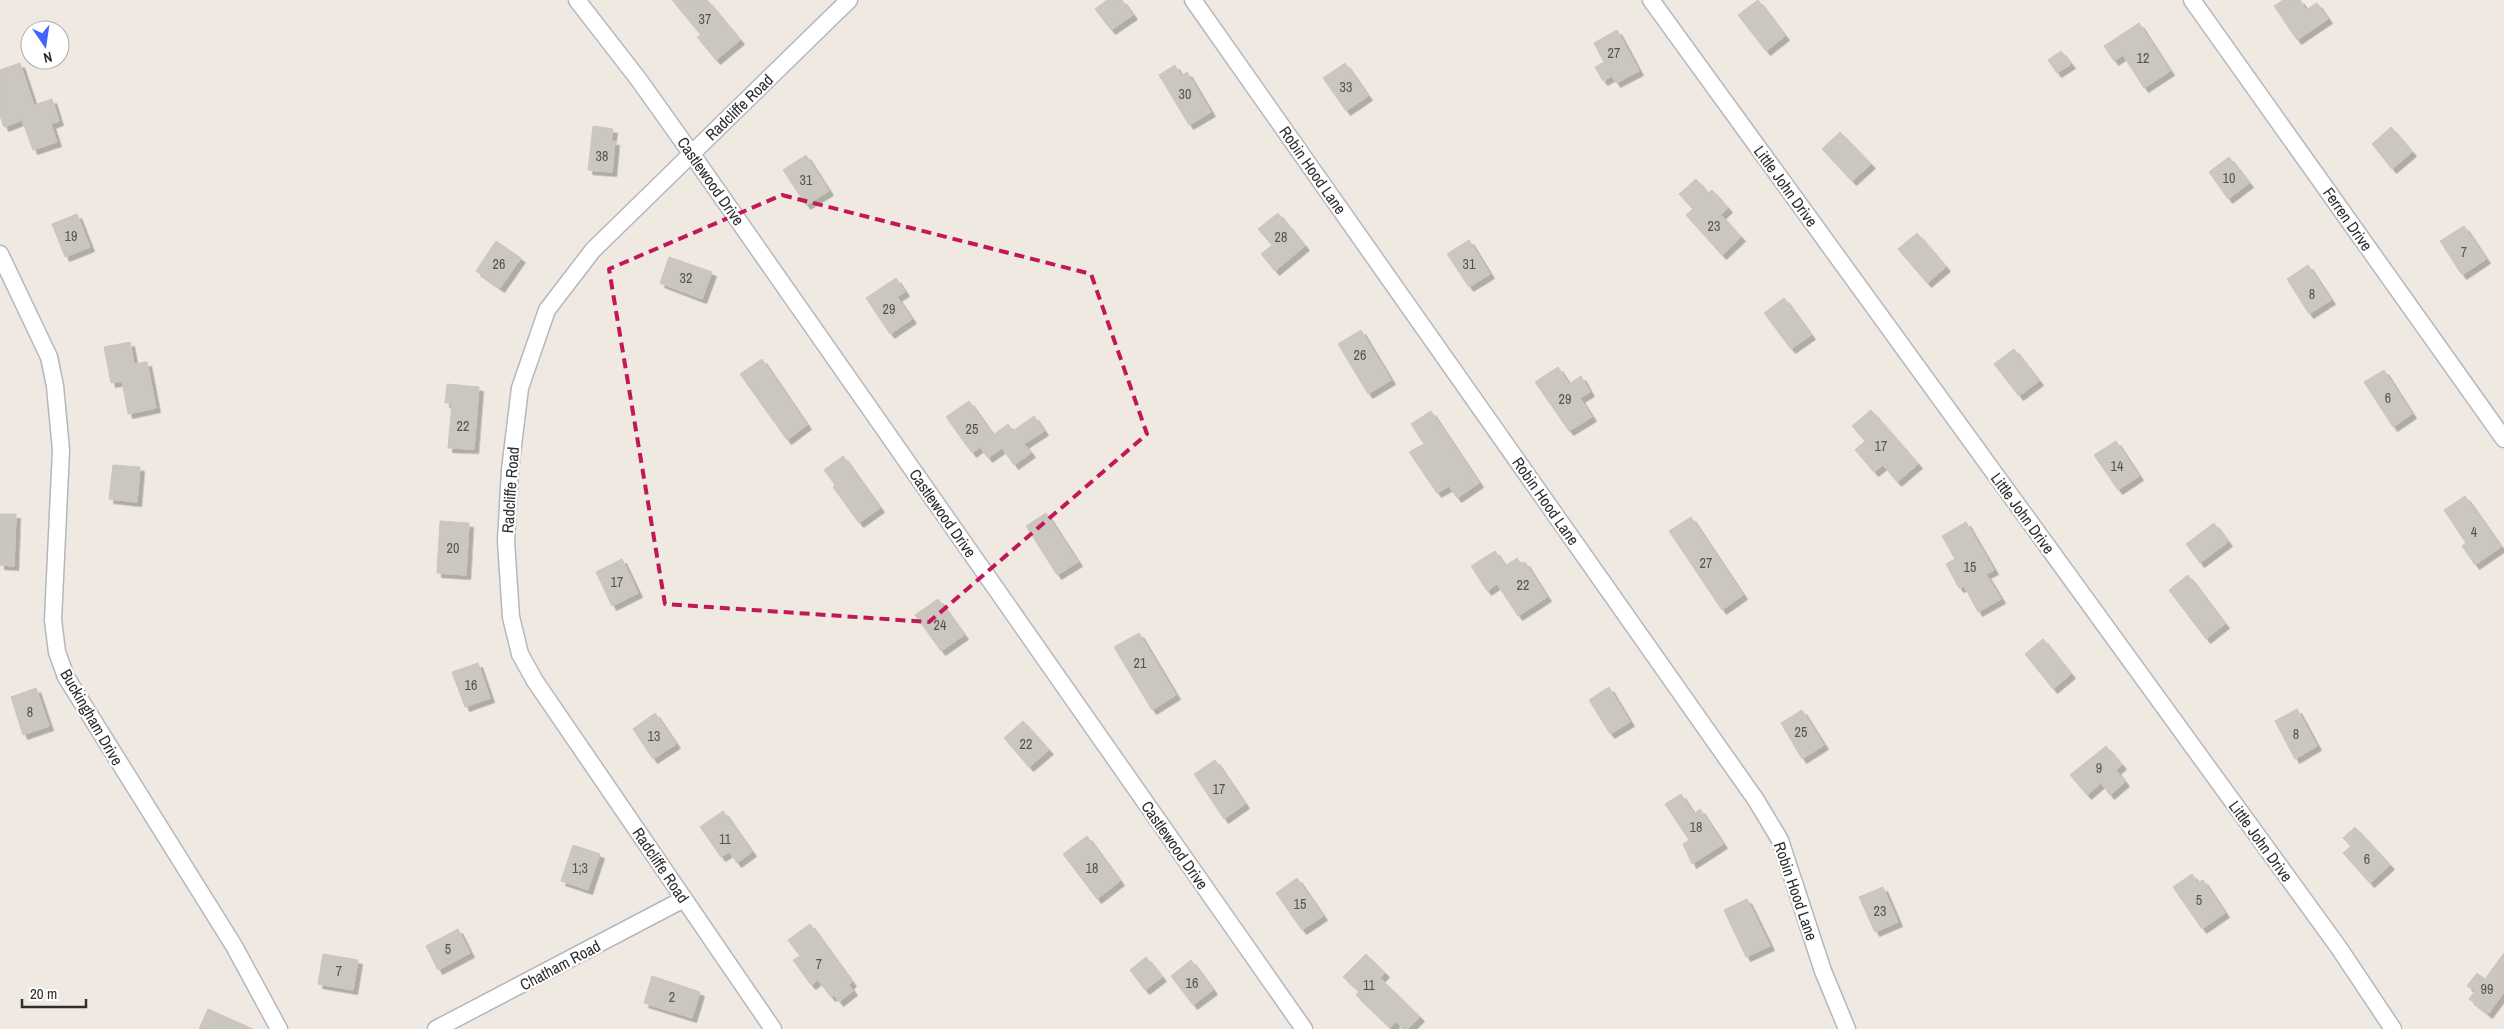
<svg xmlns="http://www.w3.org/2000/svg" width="2504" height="1029" viewBox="0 0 2504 1029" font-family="'Archivo Narrow',sans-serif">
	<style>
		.building { fill: #cbc7bf; stroke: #cbc5ba; filter: url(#shadow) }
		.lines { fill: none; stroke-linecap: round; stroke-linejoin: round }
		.street-casing { stroke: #b4b7c1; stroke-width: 19 }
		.street { stroke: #fff; stroke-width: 16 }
		.marked { fill: none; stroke: #c2185b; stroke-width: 4; stroke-dasharray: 10 6; stroke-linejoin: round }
		.labels { text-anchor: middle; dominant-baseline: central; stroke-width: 4.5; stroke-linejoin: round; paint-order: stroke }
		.number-label { font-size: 14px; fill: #555452 }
		.street-label { font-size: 16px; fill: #2e2e2e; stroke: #fff }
	</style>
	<defs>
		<filter id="shadow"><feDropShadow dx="4.5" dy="4.5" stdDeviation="0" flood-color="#0004"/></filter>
	</defs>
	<rect width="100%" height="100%" fill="#efe9e1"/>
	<g class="building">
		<polygon points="672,0 707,0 740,40 716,60 697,37 701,35"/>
		<polygon points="1107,0 1122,0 1133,15 1111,30 1095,9"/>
		<polygon points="1758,0 1785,36 1766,51 1738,15"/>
		<polygon points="2283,0 2300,0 2306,10 2317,3 2328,19 2297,40 2274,6"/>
		<polygon points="2139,23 2170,71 2144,88 2123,55 2114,61 2104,46"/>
		<polygon points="1617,30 1639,71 1616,83 1612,76 1603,81 1595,67 1604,62 1594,43"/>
		<polygon points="2061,51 2071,64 2057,73 2048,60"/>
		<polygon points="20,63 34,105 52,99 59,121 51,124 57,142 33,150 22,120 4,127 0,116 0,70"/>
		<polygon points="1345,63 1368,96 1346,111 1323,78"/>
		<polygon points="1175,65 1181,76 1187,72 1211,112 1189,125 1159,75"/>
		<polygon points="593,126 613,129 611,141 615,141 612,172 588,170"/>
		<polygon points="2391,127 2412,152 2392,169 2372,144"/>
		<polygon points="1840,132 1871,164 1852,181 1822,149"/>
		<polygon points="806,155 829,191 806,205 783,170"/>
		<polygon points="2229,157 2249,183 2228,199 2209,172"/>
		<polygon points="1696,179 1708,193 1712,190 1728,208 1721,215 1741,237 1722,255 1686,215 1693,209 1679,194"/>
		<polygon points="1278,213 1305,246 1275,271 1261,254 1272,245 1258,229"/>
		<polygon points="77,214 90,247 65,257 52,224"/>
		<polygon points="2464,226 2486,259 2462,275 2440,241"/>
		<polygon points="1917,233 1946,267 1927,283 1898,249"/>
		<polygon points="1469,240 1490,274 1469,287 1447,254"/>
		<polygon points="496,241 521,258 500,288 476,271"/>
		<polygon points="669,257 712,272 702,299 660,283"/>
		<polygon points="2308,265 2331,300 2309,314 2287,279"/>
		<polygon points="896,278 905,292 897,297 912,319 890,334 866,298"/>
		<polygon points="1784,298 1811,335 1791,349 1764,313"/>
		<polygon points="1361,330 1391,380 1368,394 1338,344"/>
		<polygon points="130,342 134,364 147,362 156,408 128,414 122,381 111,383 104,347"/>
		<polygon points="2014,349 2039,381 2019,396 1994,364"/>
		<polygon points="762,359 807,425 787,440 740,374"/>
		<polygon points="1558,367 1569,384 1581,376 1590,392 1580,398 1592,417 1569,431 1535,382"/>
		<polygon points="2384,370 2412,414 2393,427 2364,382"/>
		<polygon points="447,384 479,387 474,449 448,448 452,403 445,403"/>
		<polygon points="969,401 993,435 1008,424 1013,431 1034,416 1044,431 1024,444 1031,453 1014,465 1002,448 988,458 980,447 972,453 946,417"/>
		<polygon points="1871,410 1918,464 1897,482 1883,465 1874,472 1855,450 1865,441 1852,426"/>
		<polygon points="1431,411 1479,483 1457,498 1449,486 1437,493 1409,452 1424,444 1411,424"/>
		<polygon points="2116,441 2139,476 2118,490 2094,455"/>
		<polygon points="843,456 880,508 859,523 833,487 835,485 824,470"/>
		<polygon points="113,465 140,467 137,502 109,499"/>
		<polygon points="2465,496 2501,547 2475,565 2462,546 2466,543 2444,510"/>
		<polygon points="1046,513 1078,562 1057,575 1026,526"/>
		<polygon points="0,514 16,514 14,566 0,565"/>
		<polygon points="1691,517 1743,595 1722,610 1669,531"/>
		<polygon points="440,521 469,523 466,575 437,573"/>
		<polygon points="1966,522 1994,570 1986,574 2001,599 1978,612 1964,586 1959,588 1946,564 1955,559 1942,536"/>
		<polygon points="2214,523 2228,542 2200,563 2186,544"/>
		<polygon points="1495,551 1505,566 1517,558 1521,564 1525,562 1547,597 1518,616 1497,584 1487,591 1471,566"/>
		<polygon points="622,559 638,593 612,606 596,572"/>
		<polygon points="2188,575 2225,624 2206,639 2169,590"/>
		<polygon points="938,599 964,635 941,651 915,615"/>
		<polygon points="1139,633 1176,695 1152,710 1114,647"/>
		<polygon points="2043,639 2071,674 2053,689 2025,654"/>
		<polygon points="478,663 490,698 465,707 452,672"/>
		<polygon points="1609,687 1630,722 1610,734 1589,700"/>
		<polygon points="36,688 49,726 23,735 11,697"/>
		<polygon points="2297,709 2317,746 2295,759 2275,721"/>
		<polygon points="1802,710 1824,745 1802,759 1781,723"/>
		<polygon points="655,713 676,744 653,759 633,729"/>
		<polygon points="1023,721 1049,750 1029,767 1004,738"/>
		<polygon points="2106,746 2122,765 2116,770 2125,782 2110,795 2101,783 2087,795 2070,775"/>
		<polygon points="1215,760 1245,804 1224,819 1194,774"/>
		<polygon points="1681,794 1694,814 1700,809 1723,844 1692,864 1683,844 1689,840 1665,804"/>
		<polygon points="723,811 752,852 737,863 729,852 721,857 700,827"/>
		<polygon points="2355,827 2390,865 2370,883 2343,853 2351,846 2343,838"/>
		<polygon points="1087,836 1120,881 1097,899 1063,854"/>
		<polygon points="573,845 600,854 588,890 561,881"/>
		<polygon points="2192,874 2198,883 2203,880 2225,913 2202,929 2173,887"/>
		<polygon points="1297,878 1323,916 1302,930 1276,893"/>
		<polygon points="1883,887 1898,922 1875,932 1859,897"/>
		<polygon points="1747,899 1770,946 1746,957 1724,910"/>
		<polygon points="810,924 852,982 849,985 853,991 839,1002 834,995 831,997 818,980 811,985 793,960 800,956 788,940"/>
		<polygon points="458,929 470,953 438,970 426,946"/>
		<polygon points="2504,953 2504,992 2488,1014 2469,999 2475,991 2467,986 2477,973 2485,979"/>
		<polygon points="323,954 358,960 353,990 318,984"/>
		<polygon points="1366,954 1385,973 1380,978 1420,1017 1408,1029 1403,1029 1396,1022 1390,1028 1356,995 1359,991 1343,977"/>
		<polygon points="1146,957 1162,977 1145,990 1130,970"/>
		<polygon points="1191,960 1213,990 1193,1005 1171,976"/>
		<polygon points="652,976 700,992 692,1018 644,1003"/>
		<polygon points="208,1009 253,1029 199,1029"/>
	</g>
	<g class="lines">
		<g class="street-casing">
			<g id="street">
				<polyline points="577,0 639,80 691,153 1304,1029"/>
				<polyline points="1193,0 1756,800 1780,840 1823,971 1847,1029"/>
				<polyline points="1651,0 2339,948 2393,1029"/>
				<polyline points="2192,0 2504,439"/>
				<polyline points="0,254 49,357 55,386 61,450 53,620 57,652 66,677 234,946 279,1029"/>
				<polyline points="436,1029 684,899"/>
				<polyline points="773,1029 535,681 520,654 511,617 506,541 510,470 520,388 547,310 593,250 849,0"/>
			</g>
		</g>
		<use href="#street" class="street"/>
	</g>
	<path class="marked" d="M782 195 1091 274 1147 434 929 622 665 604 609 269Z"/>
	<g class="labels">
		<g class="number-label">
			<text x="705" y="19">37</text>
			<text x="1614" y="53">27</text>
			<text x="2143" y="58">12</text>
			<text x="1346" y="87">33</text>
			<text x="1185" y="94">30</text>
			<text x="602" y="156">38</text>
			<text x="2229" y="178">10</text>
			<text x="806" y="180">31</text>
			<text x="1714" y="226">23</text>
			<text x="71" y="236">19</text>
			<text x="1281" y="237">28</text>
			<text x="2464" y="252">7</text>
			<text x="499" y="264">26</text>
			<text x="1469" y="264">31</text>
			<text x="686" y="278">32</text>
			<text x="2312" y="294">8</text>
			<text x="889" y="309">29</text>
			<text x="1360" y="355">26</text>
			<text x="2388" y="398">6</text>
			<text x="1565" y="399">29</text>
			<text x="463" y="426">22</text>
			<text x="972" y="429">25</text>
			<text x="1881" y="446">17</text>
			<text x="2117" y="466">14</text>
			<text x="2474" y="532">4</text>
			<text x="453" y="548">20</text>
			<text x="1706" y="563">27</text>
			<text x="1970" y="567">15</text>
			<text x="617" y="582">17</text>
			<text x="1523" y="585">22</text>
			<text x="940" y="625">24</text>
			<text x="1140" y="663">21</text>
			<text x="471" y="685">16</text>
			<text x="30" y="712">8</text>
			<text x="1801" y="732">25</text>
			<text x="2296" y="734">8</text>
			<text x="654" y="736">13</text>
			<text x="1026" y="744">22</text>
			<text x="2099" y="768">9</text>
			<text x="1219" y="789">17</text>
			<text x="1696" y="827">18</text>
			<text x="725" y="839">11</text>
			<text x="2367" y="859">6</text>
			<text x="580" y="868">1;3</text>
			<text x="1092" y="868">18</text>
			<text x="2199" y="900">5</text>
			<text x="1300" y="904">15</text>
			<text x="1880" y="911">23</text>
			<text x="448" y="949">5</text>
			<text x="819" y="964">7</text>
			<text x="339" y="971">7</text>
			<text x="1192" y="983">16</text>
			<text x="1369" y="985">11</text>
			<text x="2487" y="989">99</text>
			<text x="672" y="997">2</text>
		</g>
		<g class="street-label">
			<text transform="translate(739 107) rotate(-44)">Radcliffe Road</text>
			<text transform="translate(1313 170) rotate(55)">Robin Hood Lane</text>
			<text transform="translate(711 181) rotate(55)">Castlewood Drive</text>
			<text transform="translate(1786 186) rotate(54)">Little John Drive</text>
			<text transform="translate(2348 219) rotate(55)">Ferren Drive</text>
			<text transform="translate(510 490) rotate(-86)">Radcliffe Road</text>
			<text transform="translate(1546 501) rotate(55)">Robin Hood Lane</text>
			<text transform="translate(943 513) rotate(55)">Castlewood Drive</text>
			<text transform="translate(2023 513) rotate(54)">Little John Drive</text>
			<text transform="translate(92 717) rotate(60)">Buckingham Drive</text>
			<text transform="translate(2261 841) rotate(54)">Little John Drive</text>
			<text transform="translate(1175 845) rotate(55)">Castlewood Drive</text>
			<text transform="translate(661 865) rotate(56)">Radcliffe Road</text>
			<text transform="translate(1796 891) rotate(71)">Robin Hood Lane</text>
			<text transform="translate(560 965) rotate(-28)">Chatham Road</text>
		</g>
	</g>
	<g transform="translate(45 45) rotate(167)"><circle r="24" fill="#ffffff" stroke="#ababab"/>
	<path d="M0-4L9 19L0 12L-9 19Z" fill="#4264fb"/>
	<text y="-8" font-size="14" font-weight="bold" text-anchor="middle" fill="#2e2e2e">N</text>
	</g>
	<path d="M22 999v8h64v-8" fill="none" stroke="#2e2e2e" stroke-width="2.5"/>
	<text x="30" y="999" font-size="15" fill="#2e2e2e" stroke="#ffffff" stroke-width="4" paint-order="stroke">20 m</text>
</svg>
